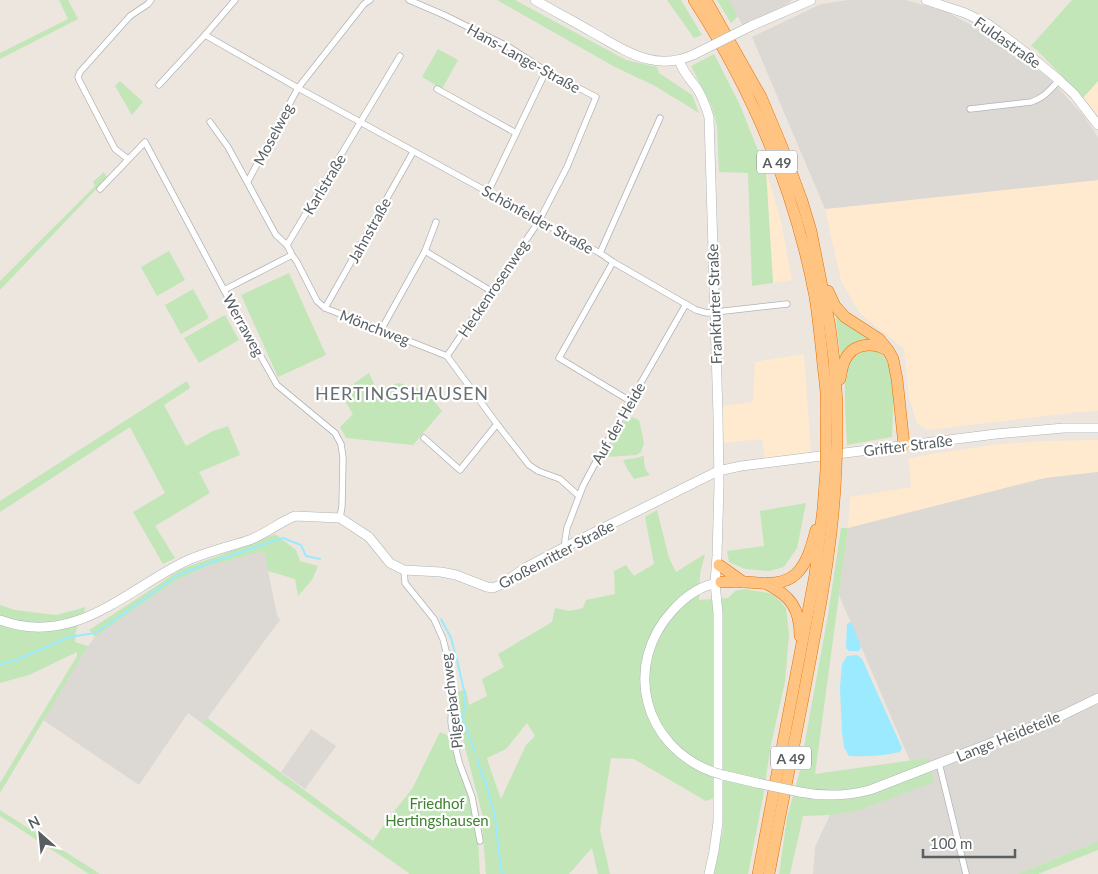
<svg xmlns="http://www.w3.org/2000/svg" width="1098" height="874" viewBox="0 0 1098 874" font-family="Lato,sans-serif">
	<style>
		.commercial { fill: #ffead0 }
		.industrial { fill: #dcd8d3 }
		.green { fill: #c2e6b8; fill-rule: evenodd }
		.water { fill: #9beaff }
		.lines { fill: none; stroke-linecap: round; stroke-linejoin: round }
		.stream { stroke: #9beaff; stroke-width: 2 }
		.street-casing { stroke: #b0b4b8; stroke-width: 7 }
		.secondary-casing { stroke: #aeb5b8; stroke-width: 10 }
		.highway-casing { stroke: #ea6d00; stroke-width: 12 }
		.street { stroke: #fff; stroke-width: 5.5 }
		.secondary { stroke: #fff; stroke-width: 9 }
		.highway { stroke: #ffc482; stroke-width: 11 }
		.secondary-bridge-casing { stroke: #aeb5b8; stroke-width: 10; stroke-linecap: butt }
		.highway-bridge-casing { stroke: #ea6d00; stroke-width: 12; stroke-linecap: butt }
		.secondary-bridge { stroke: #fff; stroke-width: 9 }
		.highway-bridge { stroke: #ffc482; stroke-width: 11 }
		.labels { text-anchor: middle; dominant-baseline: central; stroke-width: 4.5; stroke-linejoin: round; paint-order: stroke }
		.shield { fill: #fff; stroke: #8a8e90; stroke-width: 1 }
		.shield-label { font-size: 14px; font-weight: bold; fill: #585e61 }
		.street-label { font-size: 15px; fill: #585e61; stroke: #fff }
		.park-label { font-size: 15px; fill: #3d822e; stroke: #fff }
		.quarter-label { font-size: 18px; letter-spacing: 1px; fill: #697073; stroke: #fff }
	</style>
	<rect width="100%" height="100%" fill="#ece6de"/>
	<g class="commercial">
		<polygon points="1098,81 1098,116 1083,98"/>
		<polygon points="766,170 781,222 792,280 773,283"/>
		<polygon points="1098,180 1098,411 1079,412 928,430 917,423 909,398 904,349 860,313 841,281 825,209"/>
		<polygon points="804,354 811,452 765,458 762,439 723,443 722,406 753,402 755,362"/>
		<polygon points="1098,440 1098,472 1045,478 848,528 850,497 911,487 909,458 931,454 1000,444 1048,441"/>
	</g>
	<g class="industrial">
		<polygon points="729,0 792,0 789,3 743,26"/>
		<polygon points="848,0 906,0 947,12 992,36 1050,79 1084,116 1098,137 1098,180 825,209 752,37 821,4"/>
		<polygon points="1098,472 1098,841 1018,874 813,874 815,847 830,815 856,811 928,758 910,761 839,595 848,528 1045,478"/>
		<polygon points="264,551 277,615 280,620 203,724 188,713 139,785 43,720 88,646 95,637 153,596 179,579 208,566"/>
		<polygon points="311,729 336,746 305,789 281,772"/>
	</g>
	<g class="green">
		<polygon points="59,0 68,0 78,19 0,59 0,53 68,19"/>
		<polygon points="497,0 515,0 626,60 657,67 659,73 692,95 699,113 655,86 615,67"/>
		<polygon points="667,0 681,0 702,35 694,38"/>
		<polygon points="717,0 729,0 738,16 731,23"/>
		<polygon points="1072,0 1098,0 1098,81 1083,98 1037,50 1031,46"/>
		<polygon points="438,49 458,60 442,89 422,77"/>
		<polygon points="714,54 739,103 766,170 773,283 752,286 748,173 719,172 717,126 712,107 691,66"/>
		<polygon points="120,81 143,102 132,115 115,86"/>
		<polygon points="104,172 107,178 0,290 0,281 95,186 93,182"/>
		<polygon points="169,251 185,280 157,296 141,267"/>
		<polygon points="289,273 326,355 278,377 241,295"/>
		<polygon points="193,289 209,318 181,334 165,305"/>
		<polygon points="835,311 876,340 867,342 841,362"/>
		<polygon points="225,315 239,340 199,363 184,338"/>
		<path d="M868 348 878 351 885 357 890 369 894 386 892 437 847 445C847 428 841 373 849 360 853 352 860 350 868 348Z"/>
		<polygon points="369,373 377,390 399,383 426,391 442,411 413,445 346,438 340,427 353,414 340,393"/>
		<polygon points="187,381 190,388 164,405 186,446 213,431 228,426 240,455 199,472 210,493 155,526 175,558 163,564 133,512 165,493 130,427 0,512 0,501"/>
		<polygon points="632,417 639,420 644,443 641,452 636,455 607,457 605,454 625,419 630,421"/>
		<path d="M643 456H644C644 464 644 469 650 475L634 479 628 470 623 460 636 458Z"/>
		<polygon points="806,503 797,548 784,567 769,571 745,569 729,562 727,551 764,546 760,511"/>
		<path d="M657 510 669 558 676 572 705 554 700 574 699 600 728 598 735 591 745 589 774 594 786 608 789 634 785 682 771 744 763 797 748 874H714L723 829V795L706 801 634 759 611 758 600 830 610 874H598L592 848 569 874H486L483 836 482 827 485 825 460 728 455 726V692L466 690 469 705 487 696 482 679 504 667 498 654 552 622 555 608 570 611 583 608 586 600 615 594 614 571 626 565 634 576 654 564 645 517ZM527 723 535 736 526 745 501 799 488 762 487 758 506 749Z"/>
		<polygon points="841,528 848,528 815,774 928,758 934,782 856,811 830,815 803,816 790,874 779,874 787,818 799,774 828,615"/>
		<polygon points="275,534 296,550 300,561 318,566 312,580 298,596 295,579 268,571 264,551 208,566 179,579 153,596 95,637 89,630 155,587 172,575 182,569 256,542"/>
		<polygon points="0,605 15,610 56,615 86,607 76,631 75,642 88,646 0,793 0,783 77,656 77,652 29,675 0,683"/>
		<polygon points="207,718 373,841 388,819 412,789 440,732 447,735 468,795 478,841 480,874 410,874 277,779 203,724"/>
		<polygon points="0,810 100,874 89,874 0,816"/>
		<polygon points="1098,841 1098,850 1038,874 1018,874"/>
	</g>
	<g class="water">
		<polygon points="849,622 852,624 860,644 861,648 859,651 849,651 846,648 847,624"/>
		<path d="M857 655 862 659 902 748 900 752C883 756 866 757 849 756L844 747 842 732 840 688 842 664 847 656Z"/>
	</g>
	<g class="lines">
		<g class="stream">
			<polyline points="441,619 451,638 457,660 465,695 463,720 475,752"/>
			<polyline points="0,664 14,661 69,637 95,633 112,622 178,575 215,561 283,538 301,545 306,556 320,559"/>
			<polyline points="478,759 480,770 486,783 495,817 501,870 504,874"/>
		</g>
		<g class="street-casing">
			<g id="street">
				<polyline points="409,0 444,15 509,47 546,71 596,97 567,167 539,221 447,356"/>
				<polyline points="205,35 298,88 488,192 539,221 600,253 613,262 696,310 707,313 787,304"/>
				<polyline points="159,85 205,35 235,0"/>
				<polyline points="437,89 516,133"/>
				<path d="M970 109 1031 102C1044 98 1051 89 1059 80"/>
				<polyline points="210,122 228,147 276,235 287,245 292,255 297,262 317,301 325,308 447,356 497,424 529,465 538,471 560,479 579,496"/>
				<polyline points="128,159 115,149 79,80 78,77 80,72 130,16 148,4 151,0"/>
				<polyline points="248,181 298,88 364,4 370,0"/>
				<polyline points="100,189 145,142 232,305 277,385 335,433 341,444 343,458 342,506 340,518"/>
				<polyline points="488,192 546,71"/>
				<polyline points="287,245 400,56"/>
				<polyline points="425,251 491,291"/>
				<polyline points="600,253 660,118"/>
				<polyline points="613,262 559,358 630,401"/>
				<polyline points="224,290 292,255"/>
				<polyline points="325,308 413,152"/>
				<polyline points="381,330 425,251 436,222"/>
				<polyline points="424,438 460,470 497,424"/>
				<polyline points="565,547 565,540 567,528 583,486 599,456 686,304"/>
				<polyline points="404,570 405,583 434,619 443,639 449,663 452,694 451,722 454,741 459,762 472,797 480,841"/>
				<polyline points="939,763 966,874"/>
			</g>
		</g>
		<g class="secondary-casing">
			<g id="secondary">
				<path d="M535 0C554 11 573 21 592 32 626 51 655 73 695 54"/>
				<polyline points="926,0 965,13 988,24 1029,55 1059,80 1074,94 1098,125"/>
				<polyline points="751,26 811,0"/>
				<path d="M679 60C683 72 689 78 696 87 703 97 706 107 709 117L718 415 719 485 717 556 715 583 718 613V822L714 851 709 874"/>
				<path d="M0 620C72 647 123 593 182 563 198 555 216 550 233 545 240 543 248 541 254 538 268 532 280 522 295 516L340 518 369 537 390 563 404 570 441 572 456 575 487 587 493 588 502 584 525 568 565 547 718 471 741 466 996 434 1064 428H1098"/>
				<path d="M713 772C643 746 622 665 673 610 685 597 701 585 719 583"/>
				<polyline points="723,775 757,783"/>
				<path d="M800 792C824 797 846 796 870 790L1063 715 1098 698"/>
			</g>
		</g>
		<g class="highway-casing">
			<g id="highway">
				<path d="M694 0C752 90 795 191 815 297 818 316 820 335 822 354 823 367 825 379 826 392 827 408 826 425 826 441"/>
				<polyline points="706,0 761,97 782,147 802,201 811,231 830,327 834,360 837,403 837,440"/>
				<polyline points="828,291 835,306 845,317 879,339 888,350 893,359 897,379 904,445"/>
				<path d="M840 379C841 373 842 366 845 360 853 343 872 342 887 350"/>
				<polyline points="719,565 729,572 743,582"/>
				<path d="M721 582C729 582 737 581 745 582 763 583 783 587 797 573 808 562 812 544 816 530"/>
				<path d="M765 583C790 595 800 608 800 636"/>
				<polyline points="758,874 815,575 823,509 826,470"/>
				<path d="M769 874C783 798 799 722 813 645 824 587 834 528 836 468"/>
			</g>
		</g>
		<use href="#street" class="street"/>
		<use href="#secondary" class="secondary"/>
		<use href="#highway" class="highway"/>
		<g class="secondary-bridge-casing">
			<g id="secondary-bridge">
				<polyline points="695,54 751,26"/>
				<polyline points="713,772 723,775"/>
				<polyline points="757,783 800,792"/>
			</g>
		</g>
		<g class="highway-bridge-casing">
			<g id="highway-bridge">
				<polyline points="836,468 837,440"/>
				<polyline points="826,470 826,441"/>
			</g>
		</g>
		<use href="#secondary-bridge" class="secondary-bridge"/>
		<use href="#highway-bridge" class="highway-bridge"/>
	</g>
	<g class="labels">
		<g class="shield">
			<rect x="757" y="150.5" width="40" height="23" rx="4"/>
			<rect x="771" y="746.5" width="40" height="23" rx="4"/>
		</g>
		<g class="shield-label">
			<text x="777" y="162">A 49</text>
			<text x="791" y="758">A 49</text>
		</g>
		<g class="street-label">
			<text transform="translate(1008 42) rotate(35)">Fuldastraße</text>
			<text transform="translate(524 58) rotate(29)">Hans-Lange-Straße</text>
			<text transform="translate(273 134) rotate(-62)">Moselweg</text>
			<text transform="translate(324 184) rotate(-59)">Karlstraße</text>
			<text transform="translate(538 219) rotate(29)">Schönfelder Straße</text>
			<text transform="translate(369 230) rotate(-61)">Jahnstraße</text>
			<text transform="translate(493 288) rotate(-56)">Heckenrosenweg</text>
			<text transform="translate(714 304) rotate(-92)">Frankfurter Straße</text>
			<text transform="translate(244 325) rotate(61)">Werraweg</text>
			<text transform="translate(375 327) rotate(21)">Mönchweg</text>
			<text transform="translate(618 423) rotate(-60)">Auf der Heide</text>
			<text transform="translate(908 445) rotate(-7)">Grifter Straße</text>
			<text transform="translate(556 554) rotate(-28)">Großenritter Straße</text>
			<text transform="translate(451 701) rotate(-97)">Pilgerbachweg</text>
			<text transform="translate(1008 736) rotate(-22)">Lange Heideteile</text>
		</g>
		<g class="park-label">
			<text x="437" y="803">Friedhof<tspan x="437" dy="17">Hertingshausen</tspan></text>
		</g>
		<g class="quarter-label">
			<text x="402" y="393">HERTINGSHAUSEN</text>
		</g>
	</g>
	<g transform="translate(40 834) rotate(333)" stroke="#ffffff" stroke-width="4" paint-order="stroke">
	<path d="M0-4L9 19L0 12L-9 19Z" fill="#585e61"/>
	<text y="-8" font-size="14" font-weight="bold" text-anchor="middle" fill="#585e61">N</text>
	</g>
	<path d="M923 849v8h92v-8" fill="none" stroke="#585e61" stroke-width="2.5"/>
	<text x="930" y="849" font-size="15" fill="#585e61" stroke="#ffffff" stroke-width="4" paint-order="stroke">100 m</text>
</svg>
